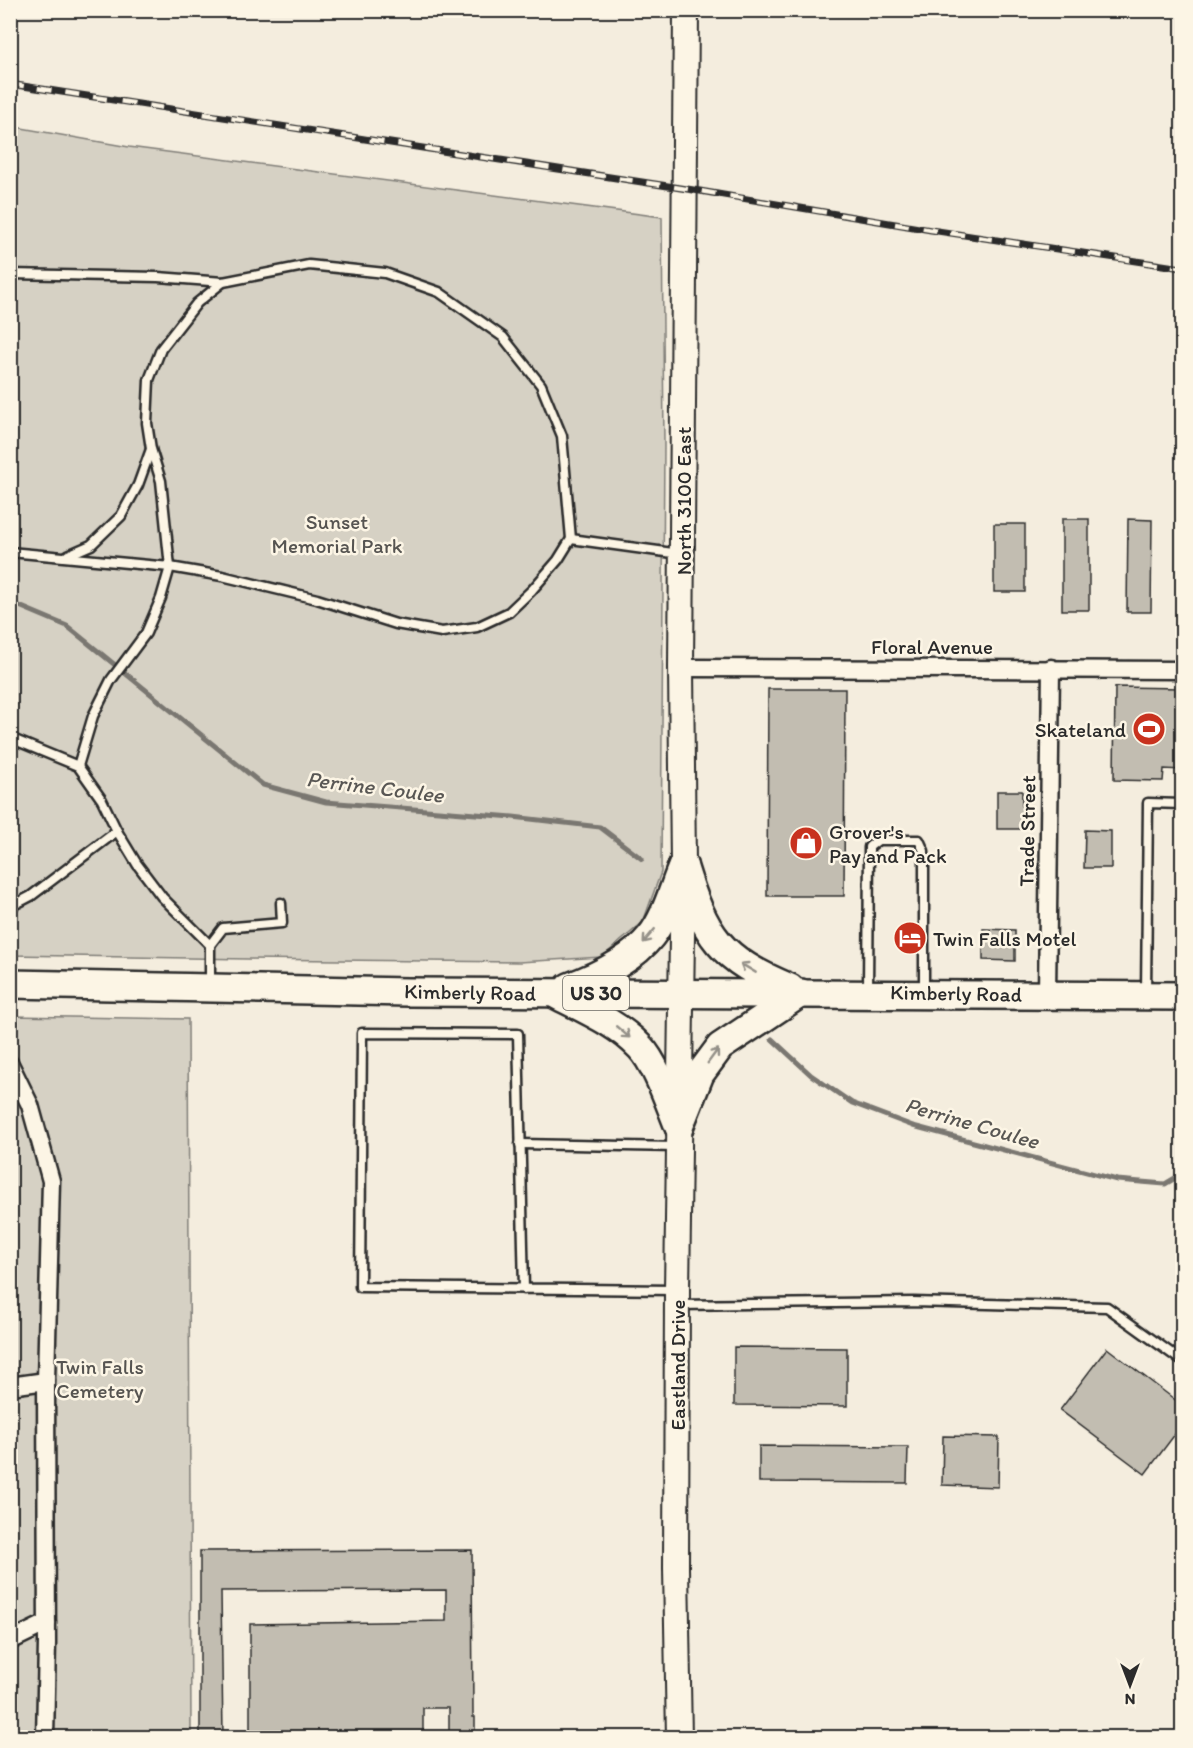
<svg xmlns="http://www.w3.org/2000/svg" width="1193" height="1748" viewBox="0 0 1193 1748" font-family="Itim,sans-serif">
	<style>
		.green { fill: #d6d1c4; stroke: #807e78; stroke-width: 1.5 }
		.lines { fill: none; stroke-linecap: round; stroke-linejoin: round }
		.stream { stroke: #7a7771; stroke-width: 5 }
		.building { fill: #c2bdb1; stroke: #2b2b2b; stroke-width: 1.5 }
		.lane-casing { stroke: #2b2b2b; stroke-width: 13 }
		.street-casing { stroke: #2b2b2b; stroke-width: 21 }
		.secondary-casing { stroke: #2b2b2b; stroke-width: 28 }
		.primary-casing { stroke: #2b2b2b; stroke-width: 32 }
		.lane { stroke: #fcf5e5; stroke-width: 8 }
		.street { stroke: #fcf5e5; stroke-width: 16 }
		.secondary { stroke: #fcf5e5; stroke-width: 24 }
		.primary { stroke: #fcf5e5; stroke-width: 27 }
		.rail-casing { stroke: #2b2b2b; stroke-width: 7 }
		.rail { stroke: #fcf5e5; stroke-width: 4.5; stroke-dasharray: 14; stroke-linecap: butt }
		.oneway { stroke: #949088 }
		.labels { text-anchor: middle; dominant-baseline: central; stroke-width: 5; stroke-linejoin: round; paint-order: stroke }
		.shield { fill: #fcf5e5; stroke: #6a6863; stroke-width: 1.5 }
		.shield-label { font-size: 20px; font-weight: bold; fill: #2b2b2b }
		.street-label { font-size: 21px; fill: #2b2b2b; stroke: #fcf5e5 }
		.park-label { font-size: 21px; fill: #565451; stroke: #fcf5e5 }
		.poi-label { font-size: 21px; fill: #2b2b2b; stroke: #fcf5e5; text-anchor: start }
		.water-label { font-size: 22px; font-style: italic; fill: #595754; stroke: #fcf5e5 }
	</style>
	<rect width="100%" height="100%" fill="#f4edde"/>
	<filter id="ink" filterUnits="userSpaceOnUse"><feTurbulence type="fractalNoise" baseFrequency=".0167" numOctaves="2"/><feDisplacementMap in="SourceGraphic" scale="12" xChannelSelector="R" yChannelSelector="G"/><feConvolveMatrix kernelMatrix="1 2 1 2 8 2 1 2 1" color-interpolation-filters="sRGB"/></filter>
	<g filter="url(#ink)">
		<g class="green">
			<polygon points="10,126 129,147 662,217 664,445 661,872 643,922 602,957 519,962 248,959 11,955"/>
			<polygon points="11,1016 188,1019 191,1737 11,1738"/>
		</g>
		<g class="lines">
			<g class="stream">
				<polyline points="10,604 17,605 67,626 263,785 326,802 513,817 600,827 642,859"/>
				<polyline points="772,1039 811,1075 852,1103 913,1126 1117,1180 1165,1184 1182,1174"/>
			</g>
		</g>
		<g class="building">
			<rect x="1062" y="519" width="27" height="91"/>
			<polygon points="1128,519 1152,520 1151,612 1127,612"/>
			<rect x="994" y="524" width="31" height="68"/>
			<polygon points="1115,687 1182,688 1182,770 1164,769 1163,781 1114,780"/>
			<polygon points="768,689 845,689 844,896 767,896"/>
			<rect x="997" y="791" width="25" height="38"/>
			<polygon points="1085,830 1111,831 1111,868 1084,868"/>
			<polygon points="983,929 1015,930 1015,961 983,960"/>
			<polygon points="734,1347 847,1348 847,1406 734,1405"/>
			<polygon points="1107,1348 1182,1405 1182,1425 1145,1474 1060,1410"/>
			<polygon points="943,1436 999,1437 998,1487 942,1485"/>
			<polygon points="759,1446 908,1447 907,1483 759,1482"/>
			<polygon points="472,1550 473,1717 475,1717 475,1737 449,1737 449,1708 423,1708 423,1737 250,1737 250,1624 446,1621 446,1590 221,1591 223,1737 200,1737 200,1551"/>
		</g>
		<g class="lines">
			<g class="lane-casing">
				<g id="lane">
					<polyline points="10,274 158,277 223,282 309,265 385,273 439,292 503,337 541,385 562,436 571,539 558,560 532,590 509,612 477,627 442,632 396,624 317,599 222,576 170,567 161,598 146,633 111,680 93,716 78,766"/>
					<polyline points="571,539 680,554"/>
					<polyline points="10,552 170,567 161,481 151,449 147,423 149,380 161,349 197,303 223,282"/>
					<polyline points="68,555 91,545 121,516 138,485 151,449"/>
					<polyline points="10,738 78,766 102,800 117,831 137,864 162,897 210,945 210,984"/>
					<polyline points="10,907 31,896 117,831"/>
					<polyline points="210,945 223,928 282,923 281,903"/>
					<polyline points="868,991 869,847 878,840 919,840 924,851 924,990"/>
					<polyline points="1146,992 1148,803 1182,804"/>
					<polyline points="520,1144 676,1147"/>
					<polyline points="524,1289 518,1034 362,1033 360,1287 676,1290"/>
					<polyline points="678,1305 913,1302 1107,1307 1182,1361"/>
				</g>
			</g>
			<g class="street-casing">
				<g id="street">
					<polyline points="681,668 1182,670"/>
					<polyline points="1047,994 1051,668"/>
					<polyline points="10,1064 30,1105 51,1181 46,1381 47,1643 45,1738"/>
					<polyline points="10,1386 46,1381"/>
					<polyline points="10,1641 47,1623"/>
				</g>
			</g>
			<g class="secondary-casing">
				<polyline id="secondary" points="679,1738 676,1568 677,1290 683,865 681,668 686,10"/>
			</g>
			<g class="primary-casing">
				<g id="primary">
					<path d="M683 865C705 937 720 959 790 988"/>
					<polyline points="10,984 408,992 1182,996"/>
					<path d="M569 987C596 977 632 960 651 936 666 917 673 888 683 865"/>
					<path d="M557 995C586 1010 617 1023 640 1047 656 1063 670 1105 679 1127"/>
					<polyline points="679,1127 700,1074 720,1047 801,993"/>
				</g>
			</g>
			<use href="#lane" class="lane"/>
			<use href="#street" class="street"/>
			<use href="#secondary" class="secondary"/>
			<use href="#primary" class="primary"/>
			<g class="rail-casing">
				<polyline id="rail" points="10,84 700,191 931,230 1182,268"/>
			</g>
			<use href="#rail" class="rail"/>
		</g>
		<defs><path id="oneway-shaft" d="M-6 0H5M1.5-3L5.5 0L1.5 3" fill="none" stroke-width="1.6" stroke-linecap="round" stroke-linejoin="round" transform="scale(1.5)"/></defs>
		<g class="oneway">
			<use href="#oneway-shaft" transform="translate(649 936) rotate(130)"/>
			<use href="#oneway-shaft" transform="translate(748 968) rotate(-149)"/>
			<use href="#oneway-shaft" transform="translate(623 1032) rotate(40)"/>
			<use href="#oneway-shaft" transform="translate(713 1056) rotate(-54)"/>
		</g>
	</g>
	<defs>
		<g id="stadium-disc" transform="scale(1.725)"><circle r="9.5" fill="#c8321e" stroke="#fcf5e5"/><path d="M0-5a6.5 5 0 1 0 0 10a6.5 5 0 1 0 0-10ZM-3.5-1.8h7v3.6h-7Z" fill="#fff"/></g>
		<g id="shop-disc" transform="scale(1.725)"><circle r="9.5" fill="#c8321e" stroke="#fcf5e5"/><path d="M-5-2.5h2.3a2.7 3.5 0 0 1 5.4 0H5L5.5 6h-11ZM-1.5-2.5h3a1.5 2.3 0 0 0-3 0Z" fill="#fff"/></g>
		<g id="hotel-disc" transform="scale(1.725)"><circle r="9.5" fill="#c8321e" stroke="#fcf5e5"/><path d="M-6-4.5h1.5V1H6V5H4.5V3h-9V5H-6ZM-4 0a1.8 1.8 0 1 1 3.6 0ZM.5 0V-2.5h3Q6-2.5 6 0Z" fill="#fff"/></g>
	</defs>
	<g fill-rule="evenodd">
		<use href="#stadium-disc" x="1149" y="729"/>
		<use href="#shop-disc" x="806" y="843"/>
		<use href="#hotel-disc" x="910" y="938"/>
	</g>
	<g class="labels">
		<rect class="shield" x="563" y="976" width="66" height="34" rx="4.5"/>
		<g class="shield-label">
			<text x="596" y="993">US 30</text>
		</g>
		<g class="street-label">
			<text transform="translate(683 501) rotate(-90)">North 3100 East</text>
			<text x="932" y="646">Floral Avenue</text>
			<text transform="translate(1027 831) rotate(-89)">Trade Street</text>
			<text transform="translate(470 992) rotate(1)">Kimberly Road</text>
			<text transform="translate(956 993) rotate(1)">Kimberly Road</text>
			<text transform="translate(677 1365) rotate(-90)">Eastland Drive</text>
		</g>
		<g class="park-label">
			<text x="337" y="521">Sunset<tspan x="337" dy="24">Memorial Park</tspan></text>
			<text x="100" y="1366">Twin Falls<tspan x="100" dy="24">Cemetery</tspan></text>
		</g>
		<g class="poi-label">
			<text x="1126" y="729" text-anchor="end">Skateland</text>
			<text x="829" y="831">Grover's<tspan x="829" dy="24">Pay and Pack</tspan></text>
			<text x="933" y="938">Twin Falls Motel</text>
		</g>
		<g class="water-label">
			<text transform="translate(375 787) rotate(7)">Perrine Coulee</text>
			<text transform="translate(972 1123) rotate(16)">Perrine Coulee</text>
		</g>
	</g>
	<rect width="1193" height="1748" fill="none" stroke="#fcf5e5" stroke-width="36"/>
	<rect x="18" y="18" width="1157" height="1712" fill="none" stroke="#2b2b2b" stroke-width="2" filter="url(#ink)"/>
	<g transform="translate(1130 1685) rotate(180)" stroke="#fcf5e5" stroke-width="4.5" paint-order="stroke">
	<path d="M0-4.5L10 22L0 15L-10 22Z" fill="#2b2b2b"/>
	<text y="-9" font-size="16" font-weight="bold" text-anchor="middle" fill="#2b2b2b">N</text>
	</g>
</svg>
